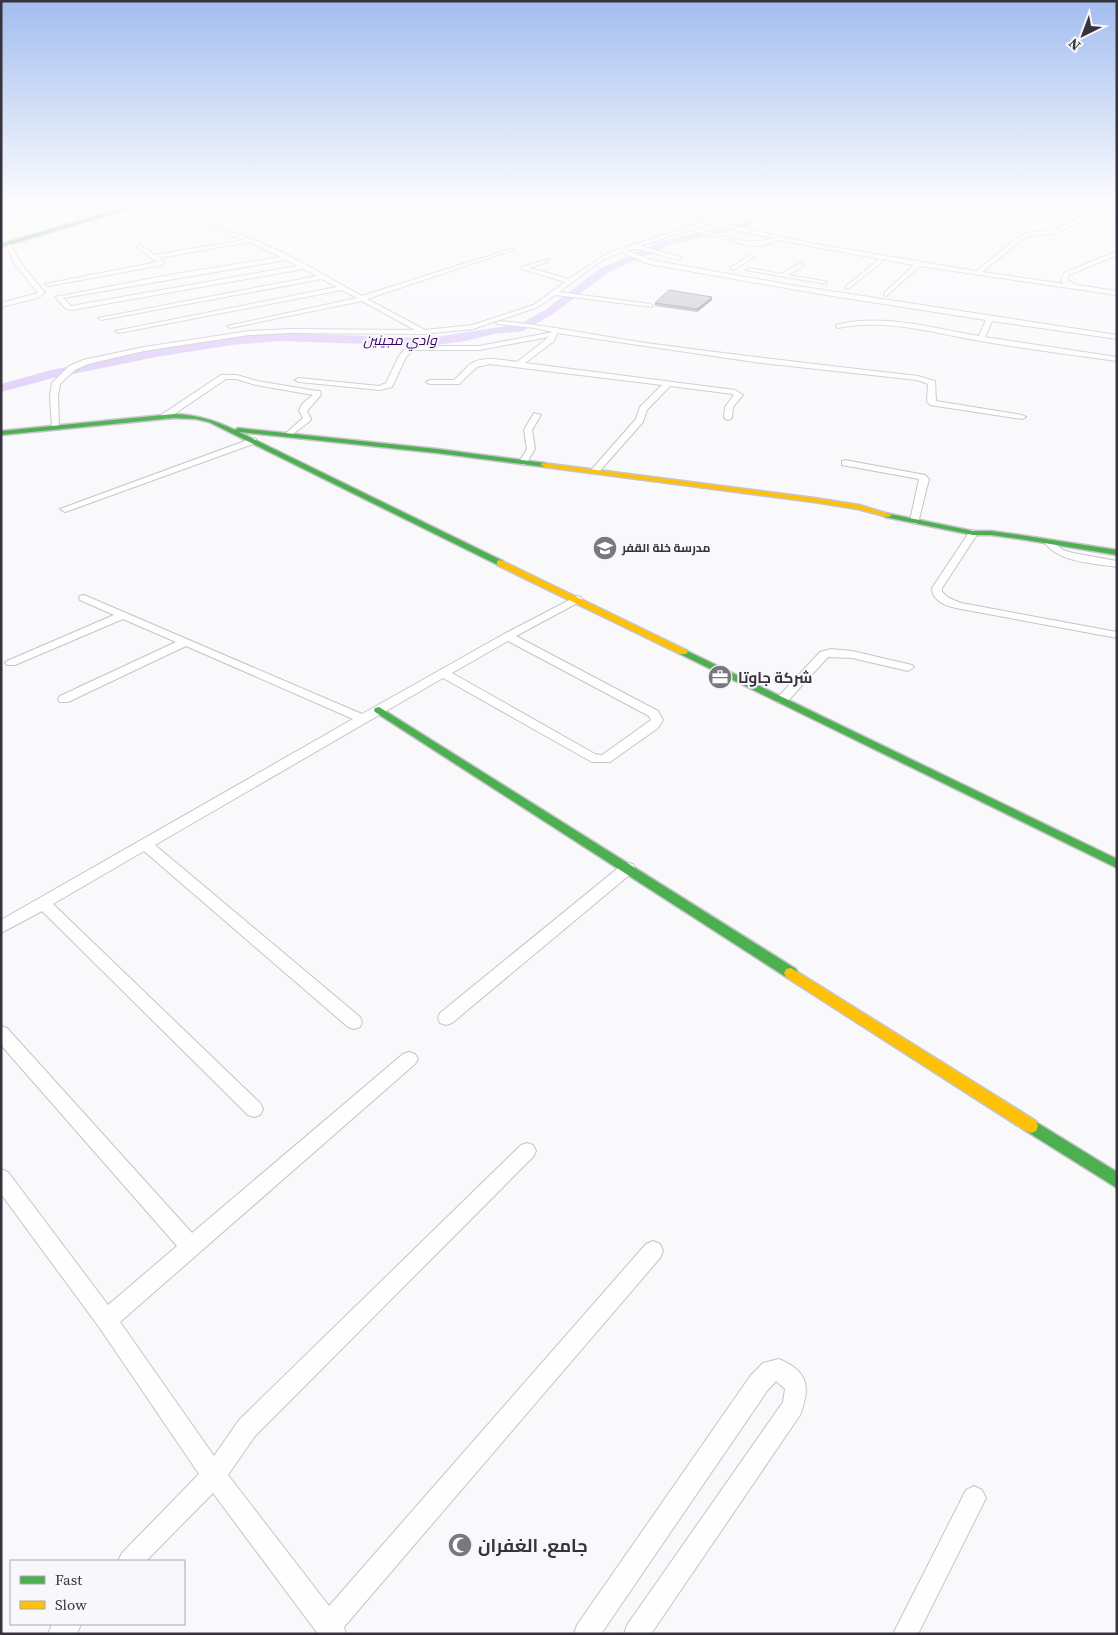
<svg xmlns="http://www.w3.org/2000/svg" width="1118" height="1635" viewBox="0 0 1118 1635" font-family="'Source Serif 4',Cairo,serif">
	<style>
		.lines { fill: none; stroke-linecap: round; stroke-linejoin: round }
		.river { fill: #dccbfa; fill-rule: evenodd }
		.street-casing { stroke: #c5c4c9; stroke-width: 2 }
		.fast-casing { stroke: #c5c4c9; stroke-width: 3 }
		.slow-casing { stroke: #c5c4c9; stroke-width: 3 }
		.street { fill: #fefefe; fill-rule: evenodd }
		.fast { fill: #4caf50; fill-rule: evenodd }
		.slow { fill: #ffc107; fill-rule: evenodd }
		.wall { fill: #a9a3b0 }
		.shaded-wall { fill: #898490 }
		.building { fill: #c4bdcd; stroke: #898490 }
		.labels { text-anchor: middle; dominant-baseline: central; stroke-width: 4; stroke-linejoin: round; paint-order: stroke }
		.far-poi-label { font-size: 12px; font-weight: bold; fill: #36333c; stroke: #f8f7fc; text-anchor: start }
		.far-water-label { font-size: 14px; font-style: italic; fill: #380364; stroke: #f8f7fc }
		.poi-label { font-size: 15px; font-weight: bold; fill: #36333c; stroke: #f8f7fc; text-anchor: start }
		.near-poi-label { font-size: 18px; font-weight: bold; fill: #36333c; stroke: #f8f7fc; text-anchor: start }
	</style>
	<rect width="100%" height="100%" fill="#f9f8fb"/>
	<g class="lines">
		<polygon class="river" points="765,204 775,204 747,227 669,245 609,272 553,314 523,331 494,334 465,341 428,346 280,341 232,345 156,357 53,378 1,392 1,384 51,370 156,349 232,337 280,333 428,338 520,324 545,310 601,268 662,241 741,223"/>
		<g class="street-casing">
			<g id="street">
				<path d="M198 204H203L201 212 232 204H242L200 216C209 229 234 232 249 238 289 253 325 276 362 296L513 248V250L367 299 425 330 472 325 534 305 565 282 522 269V267L549 259V261L530 268 569 279 608 253 703 222 643 204H652C664 208 699 221 709 220 724 219 736 204 749 204L736 214 715 222 810 243 976 271 1020 236 1029 232 1050 231 1077 220 995 209 993 206 1068 214 1085 220 1053 234 1030 236 1024 238 982 272 1065 284 1061 281 1064 273 1117 251V255L1069 275 1067 280 1077 285 1117 291V295L920 266 886 296 884 295V293L914 265 881 259 882 262 848 289 846 288V286L880 259 778 240 763 246H751L689 230 640 246 681 257V259C663 260 643 245 627 250L651 260 791 285 1117 335V339L992 321 985 337 1117 357V361C1072 355 1026 349 981 341 933 333 887 318 838 328L836 327V325C883 313 931 328 979 336L986 320 826 295 649 264 621 252 601 261 559 292 650 304 653 306 652 307 555 295 538 307 473 329 423 334 290 333 249 335 144 351 88 364 75 370 60 384 58 396 59 426 52 428 50 396 52 383 69 366 83 360 144 347 249 331 290 329 415 330 362 301 230 328 227 326 357 298 342 290 119 333 115 331 337 287 322 279 101 320 98 318 317 276 303 269 71 310 65 308 55 297 169 275 281 257 249 242 159 258 165 263 162 265 48 286 45 284 157 262 137 247 139 244 155 255 244 240 205 226 199 222 194 215ZM709 224 772 238C748 248 719 234 695 228ZM286 260 297 266 71 306 63 298Z"/>
				<polygon points="1070,204 1081,204 1117,212 1117,216"/>
				<polygon points="6,243 10,243 20,262 45,293 37,298 1,307 1,303 38,293 14,263"/>
				<polygon points="749,256 754,257 735,269 731,269 731,267"/>
				<polygon points="801,263 803,266 788,275 824,281 826,282 826,284 746,270 749,268 781,274"/>
				<path d="M499 321C548 325 597 336 646 343 736 355 827 366 918 376L935 381 936 401 1022 415 1026 417 1022 419 930 405 927 401 928 384 917 380 761 363 557 333 554 341 525 363 735 390 743 395 733 407 732 418 728 420 724 418 725 407 734 395 733 394 670 386 647 410 643 422 598 473H592V469L636 419 640 407 662 385 490 364 477 367 459 384H430L426 382 430 380H454C460 375 464 370 469 365 482 355 502 360 517 362L549 337 479 350H413L406 357 392 387 380 390 299 382 295 380 299 378 379 386 386 383 399 356 408 346H479L553 332 535 328 497 324 496 323Z"/>
				<polygon points="221,375 237,375 257,381 317,391 320,391 321,395 307,411 311,419 310,421 289,437 285,434 303,418 299,411 302,404 313,395 256,385 236,379 226,379 167,419 161,419 161,415"/>
				<polygon points="534,413 541,415 532,430 535,449 526,464 523,465 519,462 527,449 524,430"/>
				<polygon points="253,438 256,439 256,443 68,511 65,512 60,509"/>
				<polygon points="845,460 925,475 929,479 918,523 915,524 910,521 919,479 842,465 842,461"/>
				<path d="M973 530 978 533 942 588V592L949 598 961 603 1117 632V638L961 609C949 607 932 602 932 588L970 531Z"/>
				<path d="M1049 539 1063 550 1073 553 1117 561V567C1093 563 1059 563 1044 542Z"/>
				<path d="M84 595 362 714 504 634 577 596 581 597 582 599 581 601 516 636 658 711 663 720 658 728 610 762H592L443 678 155 845 360 1017 362 1022 360 1027 354 1029 348 1027 144 851 53 904 260 1103 263 1109 260 1115 254 1117 248 1115 42 911 1 933V920L353 719 186 646 68 702H60L58 699 60 696 176 642 123 619 15 665H7L5 663 7 661 114 615 80 600 79 598 80 596ZM508 641 649 716 651 720 602 755 595 754 452 673Z"/>
				<polygon points="831,649 852,651 912,665 914,667 908,671 852,658 828,657 786,703 778,703 776,700 778,697 820,652"/>
				<polygon points="628,863 633,864 635,868 633,872 452,1023 446,1025 440,1023 438,1018 440,1013 623,864"/>
				<polygon points="1,1026 7,1028 192,1233 403,1054 409,1052 415,1054 418,1059 415,1064 120,1322 214,1456 239,1420 521,1145 527,1143 533,1145 536,1151 533,1157 255,1436 228,1475 329,1606 646,1244 653,1241 660,1244 663,1251 660,1258 344,1627 346,1634 318,1634 213,1493 146,1561 118,1561 122,1553 199,1474 99,1327 1,1194 1,1169 8,1172 108,1305 177,1246 1,1045"/>
				<path d="M779 1359C808 1371 811 1387 800 1415L651 1634H624L627 1625 783 1402 785 1389 776 1381 767 1391 601 1634H574L577 1625 751 1375 763 1363Z"/>
				<polygon points="974,1486 982,1490 986,1498 918,1634 893,1634 966,1490"/>
				<polygon points="52,1624 81,1624 77,1634 48,1634"/>
			</g>
		</g>
		<g class="fast-casing">
			<g id="fast">
				<polygon points="137,204 145,204 1,247 1,244"/>
				<path d="M174 414C197 415 214 420 235 430L238 428 437 449 545 463 549 465 545 467 437 453 239 432 503 561V565L500 566 209 422 196 419 174 418 1 435V431Z"/>
				<polygon points="885,513 973,531 991,531 1020,535 1117,550 1117,555 1020,539 991,535 973,535 885,517"/>
				<polygon points="683,649 1117,859 1117,868 680,654 678,652"/>
				<polygon points="379,707 796,969 798,973 796,977 791,978 786,977 375,712 374,710 375,708"/>
				<polygon points="1031,1119 1117,1172 1117,1188 1026,1131 1024,1126 1026,1121"/>
			</g>
		</g>
		<g class="slow-casing">
			<g id="slow">
				<polygon points="542,463 814,498 859,505 892,515 888,517 858,509 814,502 545,467 541,465"/>
				<polygon points="500,560 686,650 688,652 686,654 680,654 497,565 497,561"/>
				<polygon points="791,968 1036,1121 1038,1126 1036,1131 1031,1133 1026,1131 786,977 784,973 786,969"/>
			</g>
		</g>
		<use href="#street" class="street"/>
		<use href="#fast" class="fast"/>
		<use href="#slow" class="slow"/>
	</g>
	<polygon class="wall" points="712,297 712,300 697,312 655,306 655,303"/>
	<polygon class="shaded-wall" points="712,297 712,300 697,312 697,309"/>
	<polygon class="building" points="669,290 712,297 697,309 655,303"/>
	<linearGradient id="sky" x2="0" y2="1"><stop stop-color="#a3bdef"/><stop offset="0.47" stop-color="#fcfcfd"/><stop offset="1" stop-color="#fcfcfd" stop-opacity="0"/></linearGradient>
	<rect width="1118" height="433" fill="url(#sky)"/>
	<defs>
		<g id="school-disc" transform="scale(1.25)"><circle r="9.5" fill="#7a787f" stroke="#f8f7fc"/><path d="M0-5L7-2L0 1L-7-2ZM-4 1L0 2.5L4 1V4Q0 6-4 4Z" fill="#fff"/></g>
		<g id="office-disc" transform="scale(1.25)"><circle r="9.5" fill="#7a787f" stroke="#f8f7fc"/><path d="M-6-3h4V-5.5h4V-3h4V5H-6ZM-1-4.5V-3h2v-1.5ZM-6 0V1H6V0Z" fill="#fff"/></g>
		<g id="mosque-disc" transform="scale(1.25)"><circle r="9.5" fill="#7a787f" stroke="#f8f7fc"/><path d="M3.5-4.9A6 6 0 1 0 3.5 4.9A5 5 0 1 1 3.5-4.9Z" fill="#fff"/></g>
	</defs>
	<g fill-rule="evenodd">
		<use href="#school-disc" x="605" y="548"/>
		<use href="#office-disc" x="720" y="677"/>
		<use href="#mosque-disc" x="460" y="1545"/>
	</g>
	<g class="labels">
		<g class="far-poi-label">
			<text x="622" y="548">مدرسة خلة القفر</text>
		</g>
		<g class="far-water-label">
			<text x="400" y="340">وادي مجينين</text>
		</g>
		<g class="poi-label">
			<text x="738" y="677">شركة جاوتا</text>
		</g>
		<g class="near-poi-label">
			<text x="478" y="1545">جامع. الغفران</text>
		</g>
	</g>
	<rect width="1118" height="1635" fill="none" stroke="#36333c" stroke-width="5"/>
	<rect x="10" y="1560" width="175" height="65" fill="#f8f7fc" stroke="#aaa9af"/>
	<rect x="20" y="1576" width="25" height="8" fill="#4caf50" stroke="#aaa9af"/>
	<text x="55" y="1585" font-size="15" fill="#36333c">Fast</text>
	<rect x="20" y="1601" width="25" height="8" fill="#ffc107" stroke="#aaa9af"/>
	<text x="55" y="1610" font-size="15" fill="#36333c">Slow</text>
	<g transform="translate(1083 35) rotate(222)" stroke="#f8f7fc" stroke-width="4" paint-order="stroke">
	<path d="M0-4L9 19L0 12L-9 19Z" fill="#36333c"/>
	<text y="-8" font-size="14" font-weight="bold" text-anchor="middle" fill="#36333c">N</text>
	</g>
</svg>
